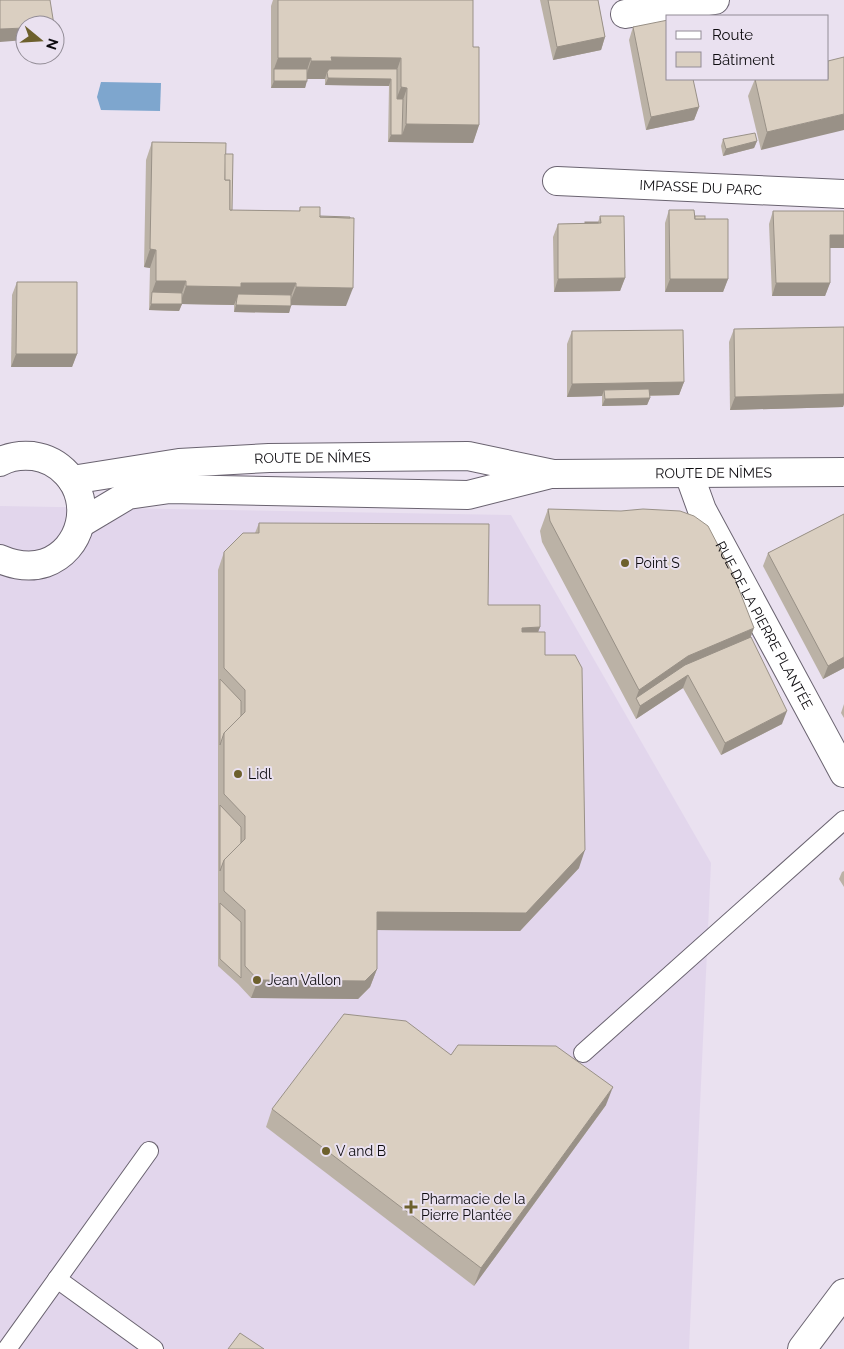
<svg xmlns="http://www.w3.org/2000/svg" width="844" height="1349" viewBox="0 0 844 1349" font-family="Raleway,sans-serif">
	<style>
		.built { fill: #e2d6ec }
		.water { fill: #7ea6ce }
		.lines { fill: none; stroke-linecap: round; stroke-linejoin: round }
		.lane-casing { stroke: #6a6370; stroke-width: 20 }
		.street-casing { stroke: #6a6370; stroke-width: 30 }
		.secondary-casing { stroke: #6a6370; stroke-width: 30 }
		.lane { stroke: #fff; stroke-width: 18 }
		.street { stroke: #fff; stroke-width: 28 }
		.secondary { stroke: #fff; stroke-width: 28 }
		.wall { fill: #bbb2a6 }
		.shaded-wall { fill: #999187 }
		.building { fill: #dacfc1; stroke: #999187 }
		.poi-dot { fill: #6d602d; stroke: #eae1f0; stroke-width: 2 }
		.labels { text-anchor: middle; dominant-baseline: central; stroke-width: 4; stroke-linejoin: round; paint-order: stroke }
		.street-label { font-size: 14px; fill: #0e0c10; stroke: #eae1f0 }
		.poi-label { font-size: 14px; fill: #0e0c10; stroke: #eae1f0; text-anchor: start }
	</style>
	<rect width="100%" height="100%" fill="#eae1f0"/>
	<polygon class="built" points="0,506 511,515 711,863 689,1349 0,1349"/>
	<polygon class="water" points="101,82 161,83 160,111 101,110 97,97"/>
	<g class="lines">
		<g class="lane-casing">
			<g id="lane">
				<polyline points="583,1053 844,820"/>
				<polyline points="57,1279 154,1349"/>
				<polyline points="7,1349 149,1151"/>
			</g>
		</g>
		<g class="street-casing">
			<g id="street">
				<polyline points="625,14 715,0"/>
				<path id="s1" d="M557 181 844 194"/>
				<path id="s2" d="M689 474 702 510 844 773"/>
			</g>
		</g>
		<g class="secondary-casing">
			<g id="secondary">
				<path d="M0 462C10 456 22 455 33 456 47 458 58 464 67 474 93 502 82 550 45 563 30 568 14 565 0 559"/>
				<path id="s3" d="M72 480 179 463 269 458 468 456 553 474 844 472"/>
				<polyline points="81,523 128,495 170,489 468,495 547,475"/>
				<polyline points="802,1349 844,1293"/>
			</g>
		</g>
		<use href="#lane" class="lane"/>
		<use href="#street" class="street"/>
		<use href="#secondary" class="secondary"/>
	</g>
	<g class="wall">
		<polygon points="273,0 473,0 473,47 479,125 473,143 388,142 389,86 325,85 325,79 307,79 305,88 271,88 271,6"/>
		<polygon points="540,0 598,0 605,37 601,50 553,60"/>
		<polygon points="633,27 699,107 694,120 646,130 629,40"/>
		<polygon points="755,79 828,79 761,150 748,96"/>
		<polygon points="723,139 757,141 754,148 723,156 721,146"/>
		<polygon points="152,142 225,154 232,210 299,211 300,207 320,216 346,306 291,305 289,313 234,312 234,305 182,304 179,311 149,310 150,268 144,267 146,160"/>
		<polygon points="669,210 705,219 728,279 723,292 665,292 665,223"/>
		<polygon points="773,211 830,248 830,283 825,296 772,296 769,224"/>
		<polygon points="600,216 625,278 620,291 554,292 553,237 558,224 585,223 598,222"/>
		<polygon points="17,282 77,354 72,367 11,367 12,295"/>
		<polygon points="844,327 844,404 843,407 730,410 729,342 734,329"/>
		<polygon points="572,331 684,382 679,395 650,396 650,398 647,405 602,406 602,396 567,397 567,344"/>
		<polygon points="548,509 751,637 782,724 721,755 683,688 636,719 542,542 540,531"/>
		<polygon points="844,514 844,668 823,679 763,566 768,553"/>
		<polygon points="259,523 488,605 540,627 538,632 545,655 579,868 520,931 377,930 377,969 370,987 358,999 251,998 238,984 218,966 218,570 224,552 255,533"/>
		<polygon points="844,704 844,718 841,713"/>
		<polygon points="844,871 844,887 839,879 842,872"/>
		<polygon points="451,1055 606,1105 474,1286 266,1127 272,1109"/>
	</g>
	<g class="shaded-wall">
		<polygon points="25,28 25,40 0,42 0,29"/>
		<polygon points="605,37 601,50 553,60 557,47"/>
		<polygon points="331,57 401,58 395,76 327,72 325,79 305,79 311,61"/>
		<polygon points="278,58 311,58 305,76 274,69"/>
		<polygon points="328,78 391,79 389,86 325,85"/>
		<polygon points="274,81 307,81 305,88 271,88"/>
		<polygon points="401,87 407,88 401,106 394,105"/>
		<polygon points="699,107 694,120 646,130 651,117"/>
		<polygon points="844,114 844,130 761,150 767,132"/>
		<polygon points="406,124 479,125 473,143 388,142 391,135 402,135"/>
		<polygon points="757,141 754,148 723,156 726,149"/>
		<polygon points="830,235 844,235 844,248 825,248"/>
		<polygon points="150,249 156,250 150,268 144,267"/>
		<polygon points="625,278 620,291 554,292 558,279"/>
		<polygon points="670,279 728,279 723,292 665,292"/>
		<polygon points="156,281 186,281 180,299 152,292"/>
		<polygon points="241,283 296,283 289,301 237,298 234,305 180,304 186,286"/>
		<polygon points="776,283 830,283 825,296 772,296"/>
		<polygon points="296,287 353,288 346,306 289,305"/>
		<polygon points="151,304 182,304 179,311 149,310"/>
		<polygon points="236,305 291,306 289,313 234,312"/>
		<polygon points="16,354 77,354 72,367 11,367"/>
		<polygon points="684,382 679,395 605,396 604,390 602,396 567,397 572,384"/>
		<polygon points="844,394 844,404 843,407 730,410 735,397"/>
		<polygon points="650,398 647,405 602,406 605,399"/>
		<polygon points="540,627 533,645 515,646 522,628"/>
		<polygon points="754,628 746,650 680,678 636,698 639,690 688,656"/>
		<polygon points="844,657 844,668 823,679 828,666"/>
		<polygon points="688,675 683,688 636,719 640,706"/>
		<polygon points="787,711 782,724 721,755 725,743"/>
		<polygon points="585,850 579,868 520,931 370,930 377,912"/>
		<polygon points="377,969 370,987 358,999 251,998 258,980"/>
		<polygon points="613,1087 606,1105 474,1286 481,1268"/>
	</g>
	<g class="building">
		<polygon points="0,0 50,0 54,25 25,25 25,28 0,29"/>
		<polygon points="278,0 473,0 473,47 479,47 479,125 406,124 407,88 401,87 401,58 331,57 332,61 311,61 311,58 278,58"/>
		<polygon points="548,0 598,0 605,37 557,47"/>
		<polygon points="668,20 668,79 693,79 699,107 651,117 633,27"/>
		<polygon points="844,57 844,114 767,132 755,79 828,79 828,61"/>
		<rect x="274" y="69" width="33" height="12"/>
		<polygon points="329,69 397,69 397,99 403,99 402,135 391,135 391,79 328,78 327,72"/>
		<polygon points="755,133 757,141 726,149 723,139"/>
		<polygon points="152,142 226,143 225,180 230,180 230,210 300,211 300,207 320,207 320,217 354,218 353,288 296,287 296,283 241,283 241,287 186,286 186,281 156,281 156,250 150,249"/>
		<polygon points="225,154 233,154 232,210 230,210 230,180 225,180"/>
		<polygon points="669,210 694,210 695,219 728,219 728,279 670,279"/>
		<polygon points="773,211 844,211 844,235 830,235 830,283 776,283"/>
		<polygon points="320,216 350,217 350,218 320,217"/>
		<polygon points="600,216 624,216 625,278 558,279 558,224 601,223"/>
		<rect x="695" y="216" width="10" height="3"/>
		<rect x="585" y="222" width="13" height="1"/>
		<polygon points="17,282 77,282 77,354 16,354"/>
		<polygon points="152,292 182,293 182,304 151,304"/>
		<polygon points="238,294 291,295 291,306 236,305 237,298"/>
		<polygon points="844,327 844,394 735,397 734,329"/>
		<polygon points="683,330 684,382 572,384 572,331"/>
		<polygon points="649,389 650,398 605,399 604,390"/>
		<polygon points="548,509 621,511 643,509 680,511 694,516 708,526 733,574 754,628 688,656 639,690 550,521"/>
		<polygon points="844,514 844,657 828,666 768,553"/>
		<polygon points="259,523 489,524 488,605 540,605 540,627 522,628 522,632 545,632 545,655 575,655 582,668 585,850 526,913 377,912 377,969 365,981 258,980 245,966 245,910 224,891 224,860 245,839 245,816 224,794 224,733 245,712 245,690 224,668 224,552 243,533 259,533"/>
		<polygon points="751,637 787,711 725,743 688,675 640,706 636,698 685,665"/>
		<polygon points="220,679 241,701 241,716 224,733 220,745"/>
		<polygon points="220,805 241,827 241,843 224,860 220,871"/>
		<polygon points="220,903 241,922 241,978 220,959"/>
		<polygon points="344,1014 406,1021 451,1055 458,1045 556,1046 613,1087 481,1268 272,1109"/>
		<polygon points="240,1333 264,1349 228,1349"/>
	</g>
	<g class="poi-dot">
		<circle cx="625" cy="563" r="5"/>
		<circle cx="238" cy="774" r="5"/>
		<circle cx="257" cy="980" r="5"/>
		<circle cx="326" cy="1151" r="5"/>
		<path d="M408.5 1199.5h5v5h5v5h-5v5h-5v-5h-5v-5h5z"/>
	</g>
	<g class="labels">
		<g class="street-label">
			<text stroke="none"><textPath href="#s1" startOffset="144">IMPASSE DU PARC</textPath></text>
			<text stroke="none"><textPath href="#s3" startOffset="242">ROUTE DE NÎMES</textPath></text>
			<text stroke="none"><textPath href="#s3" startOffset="645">ROUTE DE NÎMES</textPath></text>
			<text stroke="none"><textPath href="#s2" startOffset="169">RUE DE LA PIERRE PLANTÉE</textPath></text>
		</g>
		<g class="poi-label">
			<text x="635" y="563">Point S</text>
			<text x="248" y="774">Lidl</text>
			<text x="267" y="980">Jean Vallon</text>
			<text x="336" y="1151">V and B</text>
			<text x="421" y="1199">Pharmacie de la<tspan x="421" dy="16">Pierre Plantée</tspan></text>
		</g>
	</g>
	<rect x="666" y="15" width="162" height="65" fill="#eae1f0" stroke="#928c96"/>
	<rect x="676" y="31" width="25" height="8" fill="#ffffff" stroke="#928c96"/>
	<text x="712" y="40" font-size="15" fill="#0e0c10">Route</text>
	<rect x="676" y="52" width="25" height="15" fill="#dacfc1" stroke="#928c96"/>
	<text x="712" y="65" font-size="15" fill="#0e0c10">Bâtiment</text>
	<g transform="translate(40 40) rotate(108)"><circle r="24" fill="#eae1f0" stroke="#928c96"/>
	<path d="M0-4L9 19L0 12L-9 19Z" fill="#6d602d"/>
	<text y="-8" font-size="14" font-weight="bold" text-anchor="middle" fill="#0e0c10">N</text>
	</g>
</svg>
